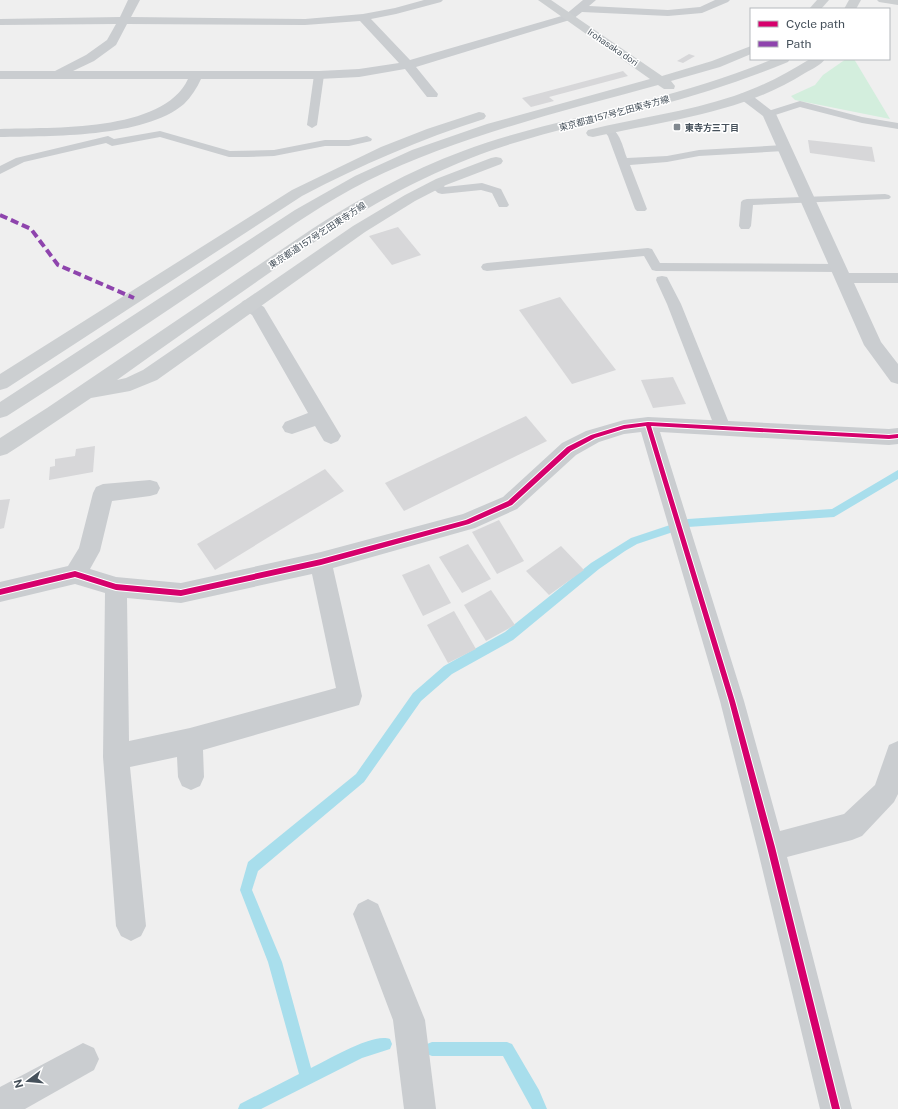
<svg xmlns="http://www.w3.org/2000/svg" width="898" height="1109" viewBox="0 0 898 1109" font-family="'Public Sans','Noto Sans JP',sans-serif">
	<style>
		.green { fill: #d3eedd }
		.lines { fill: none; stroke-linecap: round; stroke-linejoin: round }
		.stream { fill: #a8deec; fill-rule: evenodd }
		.building { fill: #d7d7d9 }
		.lane { fill: #cacdd0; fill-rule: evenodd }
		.street { fill: #cacdd0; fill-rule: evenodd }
		.secondary { fill: #cccfd1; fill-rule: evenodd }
		.quiet { stroke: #8e44ad; stroke-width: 4; stroke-dasharray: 8 4; stroke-linecap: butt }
		.cycleway-casing { stroke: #fff; stroke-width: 2 }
		.cycleway { fill: #d6006c; fill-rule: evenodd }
		.poi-dot { fill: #81888f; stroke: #fff; stroke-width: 1.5 }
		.labels { text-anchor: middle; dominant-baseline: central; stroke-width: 3; stroke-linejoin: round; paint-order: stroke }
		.far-street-label { font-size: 9px; fill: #46515b; stroke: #fff }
		.far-poi-label { font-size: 9px; font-weight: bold; fill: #46515b; stroke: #fff; text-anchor: start }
	</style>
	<rect width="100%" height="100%" fill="#efefef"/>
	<polygon class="green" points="846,59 854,59 890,119 795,100 791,96 815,85 823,75"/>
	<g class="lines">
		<g class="stream">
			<path d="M898 470V479L834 517 688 527 637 544 625 551 599 569 513 640 452 674 421 701 364 782 258 871 252 890 282 962 311 1068C327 1060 374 1032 390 1039L392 1044 390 1049 362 1058 261 1109H238L240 1104 299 1074 268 962 240 890 248 862 356 774 413 693 444 666 505 632 591 563 631 538 688 519 832 509Z"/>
			<polygon points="432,1042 507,1042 512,1044 539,1090 547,1109 532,1109 503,1056 432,1056 427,1054 425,1049 427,1044"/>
		</g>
	</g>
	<g class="building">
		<polygon points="689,54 695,56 683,63 677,61"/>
		<polygon points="623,71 628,76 549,97 554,101 531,107 522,98"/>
		<polygon points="808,140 872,147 875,162 810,153"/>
		<polygon points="398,227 421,255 392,265 369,236"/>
		<polygon points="560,297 616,370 572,384 519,310"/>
		<polygon points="673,377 686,404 653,408 641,380"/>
		<polygon points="526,416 547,441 404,511 385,483"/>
		<polygon points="95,446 93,472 49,480 50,467 55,466 55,459 75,456 76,449"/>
		<polygon points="325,469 344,491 215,570 197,544"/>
		<polygon points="10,499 4,528 0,529 0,500"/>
		<polygon points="499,520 524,561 497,574 472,532"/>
		<polygon points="468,544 491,579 462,593 439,557"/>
		<polygon points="561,546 584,570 549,595 526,571"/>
		<polygon points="429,564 451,603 423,616 402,575"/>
		<polygon points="491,590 515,625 486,641 464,605"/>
		<polygon points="454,611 476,649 448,663 427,625"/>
	</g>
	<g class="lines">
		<g class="lane">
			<polygon points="319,72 324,75 317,125 312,128 307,125 314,75"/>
			<polygon points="800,101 862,117 898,123 898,129 862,123 800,107 769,117 764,114 765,112"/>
			<path d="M608 127C620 130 623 148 627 158L667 156 699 150 784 145 789 148 784 151 699 156 667 162 630 165 647 209 645 211H637L635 209 608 136 603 130Z"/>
			<polygon points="160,131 230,151 274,150 325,140 349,140 367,136 372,139 371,141 349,146 325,146 274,156 247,157 229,157 160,137 112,146 106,143 24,162 0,174 0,166 16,158 108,136 114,139"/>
			<polygon points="435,182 439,183 445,187 482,183 501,189 509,205 507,207 499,207 492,193 481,190 442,194 438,193 429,185 431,183"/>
			<polygon points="885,194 889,195 891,197 889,199 753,205 751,226 749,229 741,229 739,226 741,202 743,200 747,199"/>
			<polygon points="648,248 652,249 660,263 839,264 843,265 845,268 843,271 839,272 656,271 652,270 644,256 487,271 483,270 481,267 483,264 487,263"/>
			<polygon points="662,276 667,277 681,304 731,428 728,432 723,434 718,432 715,428 667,304 656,280 657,277"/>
		</g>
		<g class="street">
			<path d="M128 0H140L131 17 305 19 363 14 395 8 424 0H443L441 2 396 14 371 19 410 60 565 15 583 0H596L589 6 668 10 700 7 715 0H730L728 2 702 13 668 16 582 12 573 19 416 67 438 94 437 97H427L405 69 359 77 319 79H201C197 88 191 97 184 104 144 138 50 136 0 137V129C51 127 163 133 188 79H0V71H55L86 55 107 40 116 24 0 25V19L120 17ZM360 21 399 63 359 69 319 71H73L94 61 116 45 127 24 305 25Z"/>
			<polygon points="745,93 750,94 776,114 849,273 898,273 898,283 854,283 881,342 898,364 898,384 891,382 864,345 763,116 738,97 740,94"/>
			<polygon points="249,299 255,301 264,307 338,431 341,436 338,441 331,444 324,441 315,426 292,434 285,432 282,427 285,422 308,413 252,315 243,309 240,305 243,301"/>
			<path d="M648 417 889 429 898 428V444L889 445 660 432 744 701 780 831 844 814 875 785 889 745 898 741V794L894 802 862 836 852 840 787 857 852 1109H820L757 847 720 701 641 432 624 434 599 442 576 455 517 509 475 528 333 568 362 696 359 705 203 750 204 777 200 786 191 790 182 786 178 777 177 757 130 767 146 926 141 936 131 941 121 936 116 926 103 757 105 593 75 584 0 602V582L68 566 79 548 93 493 96 487 103 484 150 480 157 482 160 488 157 494 150 496 112 501 100 551 90 569 116 577 181 583 321 552 463 514 503 497 562 443 586 431 624 420ZM312 574 336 688 190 728 129 741 127 598 181 603Z"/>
			<polygon points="368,899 378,904 425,1020 436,1109 404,1109 393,1020 353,914 358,904"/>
			<polygon points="83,1043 94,1048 99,1059 94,1070 25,1109 0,1109 0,1087"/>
		</g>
		<g class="secondary">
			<path d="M538 0H551L662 76 712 61 751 46V54L720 67 671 81 675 86 674 89H664L658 85C560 112 459 136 367 181 317 206 272 240 226 271 153 320 81 369 7 416L0 418V402L295 210 355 176 412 150 487 124 650 79Z"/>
			<polygon points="817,0 829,0 821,9 809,9"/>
			<polygon points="849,0 861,0 856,9 844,9"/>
			<polygon points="877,0 898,0 898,5 879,2"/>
			<path d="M773 59H790L788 62C744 80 699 95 652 107 592 123 529 135 471 158 392 189 331 230 262 278 214 312 165 345 117 380L126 378 143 370 353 226 405 195 436 179 491 158 496 157 501 158 503 161 501 164 446 185 415 201 365 232 157 380 130 391 91 398 21 445 7 454 0 456V438L47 408 312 229C360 198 409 171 463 151 522 129 585 117 647 100 690 89 732 76 773 59Z"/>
			<path d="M810 59H825C821 65 812 69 805 73 743 113 664 121 593 137L588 136 586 133 588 130C636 118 686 112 734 96 761 87 786 74 810 59Z"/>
			<path d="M479 112 484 113 486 116 484 119C421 139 361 165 302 196L7 388 0 390V374L292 190 381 147 427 129Z"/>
		</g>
		<polyline class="quiet" points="0,215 31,229 58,265 134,298"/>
		<g class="cycleway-casing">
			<polygon id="cycleway" points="648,422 889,435 898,434 898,438 889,439 651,426 735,701 775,847 840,1109 832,1109 767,847 729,701 646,426 624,429 595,438 571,451 512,505 469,524 321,565 181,596 116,590 75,577 0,595 0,589 75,571 116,584 181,590 321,559 466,520 508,501 567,447 591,435 624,425"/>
		</g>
		<use href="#cycleway" class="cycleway"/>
	</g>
	<rect class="poi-dot" x="673" y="123" width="8" height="8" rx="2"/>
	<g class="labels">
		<g class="far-street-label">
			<text transform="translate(613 47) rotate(34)">Irohasaka dori</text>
			<text transform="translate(614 113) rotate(-15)">東京都道157号乞田東寺方線</text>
			<text transform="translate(317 235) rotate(-33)">東京都道157号乞田東寺方線</text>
		</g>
		<g class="far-poi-label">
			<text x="685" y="127">東寺方三丁目</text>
		</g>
	</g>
	<rect x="750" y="8" width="140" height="52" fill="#ffffff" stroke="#b5b9bd"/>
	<rect x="758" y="21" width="20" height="6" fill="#d6006c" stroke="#b5b9bd"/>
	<text x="786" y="28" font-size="12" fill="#46515b">Cycle path</text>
	<rect x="758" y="41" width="20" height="6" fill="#8e44ad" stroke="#b5b9bd"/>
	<text x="786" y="48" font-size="12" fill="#46515b">Path</text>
	<g transform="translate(28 1081) rotate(254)" stroke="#ffffff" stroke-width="3" paint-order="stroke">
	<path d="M0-3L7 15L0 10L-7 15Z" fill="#46515b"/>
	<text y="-6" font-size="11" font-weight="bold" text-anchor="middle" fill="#46515b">N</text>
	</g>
</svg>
